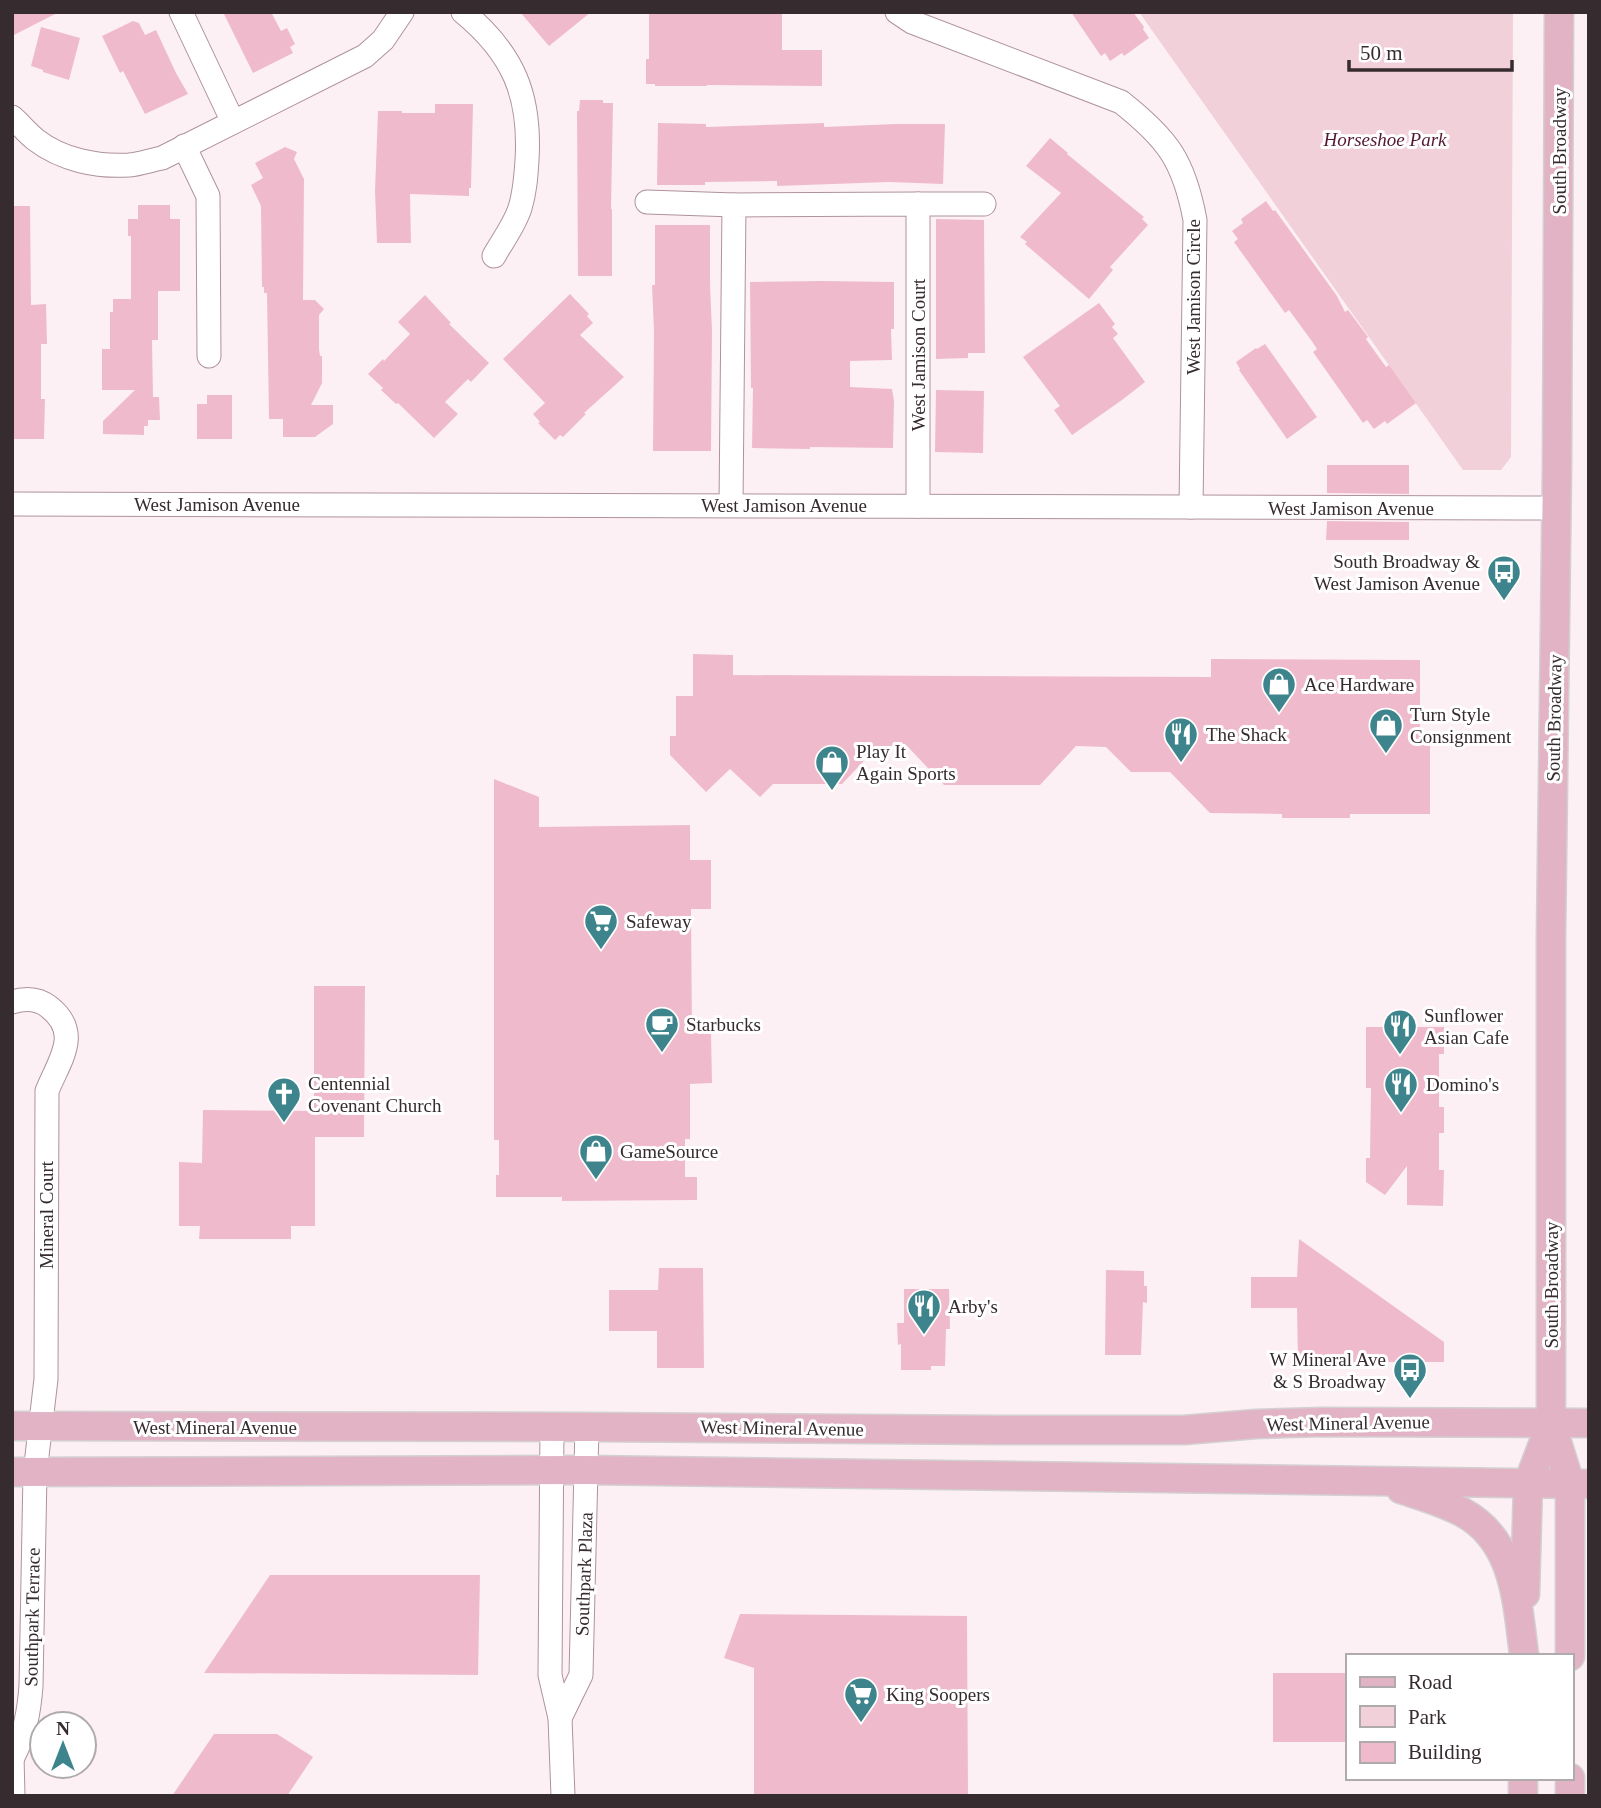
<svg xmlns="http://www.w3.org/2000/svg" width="1601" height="1808" viewBox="0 0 1601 1808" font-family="'Times New Roman',serif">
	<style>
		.green { fill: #f1d0da }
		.building { fill: #efbbcc }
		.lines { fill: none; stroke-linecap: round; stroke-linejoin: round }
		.minor-casing { stroke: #ae939b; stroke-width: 25 }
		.major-casing { stroke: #d3d0d1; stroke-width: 31 }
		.minor { stroke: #fff; stroke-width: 23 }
		.major { stroke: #e1b3c4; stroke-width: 28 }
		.labels { text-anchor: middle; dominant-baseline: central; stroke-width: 6; stroke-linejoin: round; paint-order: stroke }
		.park-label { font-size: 19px; font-style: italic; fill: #561933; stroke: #fff }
		.street-label { font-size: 19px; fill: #362b2e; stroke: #fff }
		.poi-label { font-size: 19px; fill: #362b2e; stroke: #fff; text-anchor: start }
	</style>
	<rect width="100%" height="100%" fill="#fdf0f4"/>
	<polygon class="green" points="1139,12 1513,12 1511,457 1501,470 1463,470"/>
	<g class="building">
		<polygon points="12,12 59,12 12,36"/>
		<polygon points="223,12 271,12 281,31 287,28 295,44 290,47 293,53 253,73"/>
		<polygon points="520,12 591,12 549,46"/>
		<polygon points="649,12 782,12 782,50 822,50 822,86 707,85 707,86 655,86 655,84 646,84 646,59 649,59"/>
		<polygon points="1071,12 1133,12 1144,27 1143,29 1149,38 1124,56 1122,53 1110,61 1105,53 1101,56"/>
		<polygon points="133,21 139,23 145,35 156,30 176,73 188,94 145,114 123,71 120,73 102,36"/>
		<polygon points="41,27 80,38 69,80 43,72 43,70 31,66"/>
		<polygon points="580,100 603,100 603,103 613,103 611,209 612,209 612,276 578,276 577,111 579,111"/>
		<polygon points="435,104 473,104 471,188 469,188 469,196 410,194 411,243 377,243 375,191 378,111 402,111 402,113 435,113"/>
		<polygon points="658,123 706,124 706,127 824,123 824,127 896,124 945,124 943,184 889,182 777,186 777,181 705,182 705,185 657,185"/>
		<polygon points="1050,138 1068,153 1067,154 1144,217 1142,219 1148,225 1110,267 1113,270 1089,299 1025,244 1027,242 1020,237 1061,193 1026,166"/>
		<polygon points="285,147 297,152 294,159 304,179 303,300 315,300 324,309 319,315 319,349 320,356 322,356 322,383 311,405 333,405 333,424 315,437 283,437 283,419 269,419 267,293 264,293 264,287 262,287 261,206 251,185 263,178 255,163"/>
		<polygon points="1266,201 1273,211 1275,210 1337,296 1345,312 1348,310 1368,337 1366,339 1386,367 1389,365 1416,403 1387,424 1385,421 1374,429 1367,420 1363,423 1313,352 1317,349 1311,340 1289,310 1285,313 1234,242 1238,239 1232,231 1243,223 1241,219"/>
		<polygon points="138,205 170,205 170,219 180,219 180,291 158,291 158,340 152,340 153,397 159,397 160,420 148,420 148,426 144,426 144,435 103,434 103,421 135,390 102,390 102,349 110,349 110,312 113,312 113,299 131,299 131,236 128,236 128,219 138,219"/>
		<polygon points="12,206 30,206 31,305 46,304 47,344 41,344 41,399 45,399 44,439 12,439"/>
		<polygon points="936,219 984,220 985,353 968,353 968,358 936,359"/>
		<polygon points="655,225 710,225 710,284 712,331 711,451 653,451 654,332 652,285 655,285"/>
		<polygon points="823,281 894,282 894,329 891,329 892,360 850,361 850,387 892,389 894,401 893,448 810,447 810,449 752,448 753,388 751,388 750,282"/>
		<polygon points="570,294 589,314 587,316 593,323 580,335 624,377 584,413 586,414 563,437 560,435 555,440 538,423 540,422 533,414 545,403 503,359"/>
		<polygon points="425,295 451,323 449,324 489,363 471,382 468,379 445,402 458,414 434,438 398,403 396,404 381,390 383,388 368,374 383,359 384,361 410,334 398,322"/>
		<polygon points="1099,303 1115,324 1112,327 1118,334 1113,338 1145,382 1122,400 1072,435 1054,410 1060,406 1023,357"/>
		<polygon points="1265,344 1317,417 1287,439 1239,370 1240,369 1236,362 1256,348 1257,349"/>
		<polygon points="936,390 984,391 983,453 935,452"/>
		<polygon points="207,395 232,395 232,439 197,439 197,404 207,404"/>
		<polygon points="1327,465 1409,465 1409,494 1327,493"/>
		<polygon points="1327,521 1409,522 1409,540 1326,540"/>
		<polygon points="693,654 733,655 733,675 1211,677 1211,659 1420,660 1420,732 1430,732 1430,814 1350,814 1350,818 1282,818 1282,814 1210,813 1170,772 1131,772 1106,747 1076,746 1040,785 944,785 908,747 878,746 842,784 773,784 760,797 730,769 706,792 670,755 670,736 676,736 676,696 693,696"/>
		<polygon points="494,779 539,797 539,827 690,825 690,860 711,860 711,909 691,909 692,1032 711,1032 712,1083 690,1084 690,1139 685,1139 685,1177 697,1177 697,1200 562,1201 562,1197 496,1197 496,1175 499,1175 499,1140 494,1140"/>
		<polygon points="314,986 365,986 364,1137 315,1137 315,1226 291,1226 291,1239 199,1239 200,1226 179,1226 179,1162 202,1163 203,1110 314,1111"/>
		<polygon points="1366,1027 1444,1027 1444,1054 1439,1054 1439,1107 1444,1107 1444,1133 1439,1133 1439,1170 1444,1170 1443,1206 1407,1205 1407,1166 1385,1195 1366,1182 1366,1158 1370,1158 1371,1088 1366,1088"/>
		<polygon points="1299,1239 1444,1342 1444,1362 1298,1362 1297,1308 1251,1308 1251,1277 1297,1277"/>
		<polygon points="659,1268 703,1268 704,1368 657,1368 657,1331 609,1331 609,1290 658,1290"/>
		<polygon points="1106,1270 1144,1271 1144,1286 1147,1286 1147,1303 1143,1302 1141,1355 1105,1355"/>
		<polygon points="904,1289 949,1289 950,1329 946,1329 945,1366 931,1366 931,1370 901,1370 901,1344 898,1345 897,1323 904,1323"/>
		<polygon points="270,1575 480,1575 478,1675 204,1673"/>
		<polygon points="740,1614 967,1616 968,1796 754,1796 754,1668 724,1658"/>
		<rect x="1273" y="1673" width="74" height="69"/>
		<polygon points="214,1734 277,1734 313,1757 287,1796 172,1796"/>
	</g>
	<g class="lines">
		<g class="minor-casing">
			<g id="minor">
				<polyline points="181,12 233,122"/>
				<path d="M463 12C513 53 531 95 527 160 526 176 525 192 520 208 515 224 503 240 494 256"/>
				<path d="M897 12 912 22 1121 102C1168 139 1184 161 1195 220L1191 507"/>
				<path d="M12 117C20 124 27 133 36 140 62 160 97 167 129 165 140 164 151 160 162 158L365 56 383 40 402 12"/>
				<polyline points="184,146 208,196 209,356"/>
				<polyline points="647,202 734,205"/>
				<polyline points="918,204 984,204"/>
				<polyline points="12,504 1556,508"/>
				<polyline points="731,505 734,205 918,204 918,506"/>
				<path d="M12 1002C25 998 38 998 49 1007 82 1033 60 1059 47 1091L46 1379 35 1473 31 1686C29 1712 25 1734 13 1757"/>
				<polyline points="552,1427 550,1675 560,1718 563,1796"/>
				<polyline points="560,1718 581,1675 587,1427"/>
				<polyline points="12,1756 13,1796"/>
			</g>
		</g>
		<g class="major-casing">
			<g id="major">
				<polyline points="1559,12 1557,468 1551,936 1551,1423 1570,1484 1570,1656"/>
				<polyline points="12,1426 587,1427 999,1430 1184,1430 1256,1424 1323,1422 1589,1423"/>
				<polyline points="12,1472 587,1470 1586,1484"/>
				<path d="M1401 1489C1422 1496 1443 1502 1462 1512 1515 1540 1517 1601 1524 1654"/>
				<polyline points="1525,1594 1528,1484 1551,1423"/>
				<polyline points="1523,1796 1523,1778"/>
				<polyline points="1570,1796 1570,1778"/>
			</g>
		</g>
		<use href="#minor" class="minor"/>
		<use href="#major" class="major"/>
	</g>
	<defs>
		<g id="bus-pin" transform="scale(1.75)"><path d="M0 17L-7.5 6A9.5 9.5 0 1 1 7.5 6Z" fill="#3d848d" stroke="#fff"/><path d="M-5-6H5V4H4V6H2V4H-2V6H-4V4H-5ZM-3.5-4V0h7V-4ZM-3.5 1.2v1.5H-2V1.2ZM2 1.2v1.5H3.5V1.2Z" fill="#fff"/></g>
		<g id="shop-pin" transform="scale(1.75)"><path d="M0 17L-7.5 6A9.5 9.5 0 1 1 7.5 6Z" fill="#3d848d" stroke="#fff"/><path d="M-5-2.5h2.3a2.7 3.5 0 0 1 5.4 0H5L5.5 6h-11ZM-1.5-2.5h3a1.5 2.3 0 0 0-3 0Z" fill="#fff"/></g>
		<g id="restaurant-pin" transform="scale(1.75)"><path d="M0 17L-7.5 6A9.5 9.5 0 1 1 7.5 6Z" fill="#3d848d" stroke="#fff"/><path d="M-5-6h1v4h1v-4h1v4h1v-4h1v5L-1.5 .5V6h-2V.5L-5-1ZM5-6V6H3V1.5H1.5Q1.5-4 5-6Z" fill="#fff"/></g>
		<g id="supermarket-pin" transform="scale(1.75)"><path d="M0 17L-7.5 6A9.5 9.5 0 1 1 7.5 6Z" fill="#3d848d" stroke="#fff"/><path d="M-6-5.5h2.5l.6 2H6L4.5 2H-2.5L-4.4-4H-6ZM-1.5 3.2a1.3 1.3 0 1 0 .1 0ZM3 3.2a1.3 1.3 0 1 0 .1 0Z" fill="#fff"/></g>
		<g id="cafe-pin" transform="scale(1.75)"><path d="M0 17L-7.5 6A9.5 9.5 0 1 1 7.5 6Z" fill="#3d848d" stroke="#fff"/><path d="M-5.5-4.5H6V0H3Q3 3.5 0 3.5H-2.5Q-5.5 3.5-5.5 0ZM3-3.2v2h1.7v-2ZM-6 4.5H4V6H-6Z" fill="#fff"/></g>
		<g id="church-pin" transform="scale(1.75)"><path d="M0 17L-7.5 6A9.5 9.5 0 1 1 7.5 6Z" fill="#3d848d" stroke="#fff"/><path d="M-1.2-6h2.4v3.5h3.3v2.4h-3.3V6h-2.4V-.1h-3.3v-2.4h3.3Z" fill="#fff"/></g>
	</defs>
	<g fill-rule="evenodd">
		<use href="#bus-pin" x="1504" y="572"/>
		<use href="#shop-pin" x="1279" y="684"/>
		<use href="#shop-pin" x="1386" y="725"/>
		<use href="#restaurant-pin" x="1181" y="734"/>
		<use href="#shop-pin" x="832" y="762"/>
		<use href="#supermarket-pin" x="601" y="921"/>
		<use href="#cafe-pin" x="662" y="1024"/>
		<use href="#restaurant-pin" x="1400" y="1026"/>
		<use href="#restaurant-pin" x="1401" y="1084"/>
		<use href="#church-pin" x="284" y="1094"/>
		<use href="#shop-pin" x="596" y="1151"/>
		<use href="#restaurant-pin" x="924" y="1306"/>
		<use href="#bus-pin" x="1410" y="1370"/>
		<use href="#supermarket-pin" x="861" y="1694"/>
	</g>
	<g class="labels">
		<g class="park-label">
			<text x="1385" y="139">Horseshoe Park</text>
		</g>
		<g class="street-label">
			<text transform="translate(1559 151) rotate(-90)">South Broadway</text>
			<text transform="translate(1193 297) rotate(-90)">West Jamison Circle</text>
			<text transform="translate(918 355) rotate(-90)">West Jamison Court</text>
			<text x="217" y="504">West Jamison Avenue</text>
			<text x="784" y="505">West Jamison Avenue</text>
			<text x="1351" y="508">West Jamison Avenue</text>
			<text transform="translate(1554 718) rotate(-89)">South Broadway</text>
			<text transform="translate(46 1215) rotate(-90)">Mineral Court</text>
			<text transform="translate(1551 1285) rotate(-90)">South Broadway</text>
			<text transform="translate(1348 1423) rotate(-1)">West Mineral Avenue</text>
			<text x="215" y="1427">West Mineral Avenue</text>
			<text transform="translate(782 1428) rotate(1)">West Mineral Avenue</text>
			<text transform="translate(584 1574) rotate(-88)">Southpark Plaza</text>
			<text transform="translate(32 1617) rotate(-89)">Southpark Terrace</text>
		</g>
		<g class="poi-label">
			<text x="1480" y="561" text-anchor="end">South Broadway &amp;<tspan x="1480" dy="22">West Jamison Avenue</tspan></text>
			<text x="1304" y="684">Ace Hardware</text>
			<text x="1410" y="714">Turn Style<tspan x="1410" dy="22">Consignment</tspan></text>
			<text x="1206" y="734">The Shack</text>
			<text x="856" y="751">Play It<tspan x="856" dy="22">Again Sports</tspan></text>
			<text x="626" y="921">Safeway</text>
			<text x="1424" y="1015">Sunflower<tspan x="1424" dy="22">Asian Cafe</tspan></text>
			<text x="686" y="1024">Starbucks</text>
			<text x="308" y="1083">Centennial<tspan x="308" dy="22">Covenant Church</tspan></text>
			<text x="1426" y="1084">Domino's</text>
			<text x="620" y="1151">GameSource</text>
			<text x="948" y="1306">Arby's</text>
			<text x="1386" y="1359" text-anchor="end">W Mineral Ave<tspan x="1386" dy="22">&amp; S Broadway</tspan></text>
			<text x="886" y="1694">King Soopers</text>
		</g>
	</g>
	<rect width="1601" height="1808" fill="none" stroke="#362b2e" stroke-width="28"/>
	<rect x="1346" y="1654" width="228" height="126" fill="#ffffff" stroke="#afaaab" stroke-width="2"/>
	<rect x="1360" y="1677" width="35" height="10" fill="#e1b3c4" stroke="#afaaab" stroke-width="2"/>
	<text x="1408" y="1689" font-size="21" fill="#362b2e">Road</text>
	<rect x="1360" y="1706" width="35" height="21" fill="#f1d0da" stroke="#afaaab" stroke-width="2"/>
	<text x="1408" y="1724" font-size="21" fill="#362b2e">Park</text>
	<rect x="1360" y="1742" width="35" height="21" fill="#efbbcc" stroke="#afaaab" stroke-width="2"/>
	<text x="1408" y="1759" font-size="21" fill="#362b2e">Building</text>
	<g transform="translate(63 1745)"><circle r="33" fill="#ffffff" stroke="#afaaab" stroke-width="2"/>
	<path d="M0-5L12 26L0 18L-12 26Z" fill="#3d848d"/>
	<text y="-10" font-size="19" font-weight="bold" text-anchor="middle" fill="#362b2e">N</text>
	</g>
	<path d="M1349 60v10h163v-10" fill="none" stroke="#362b2e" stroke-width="3.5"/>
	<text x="1360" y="60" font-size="21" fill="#362b2e" stroke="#ffffff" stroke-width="5" paint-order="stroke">50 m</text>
</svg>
